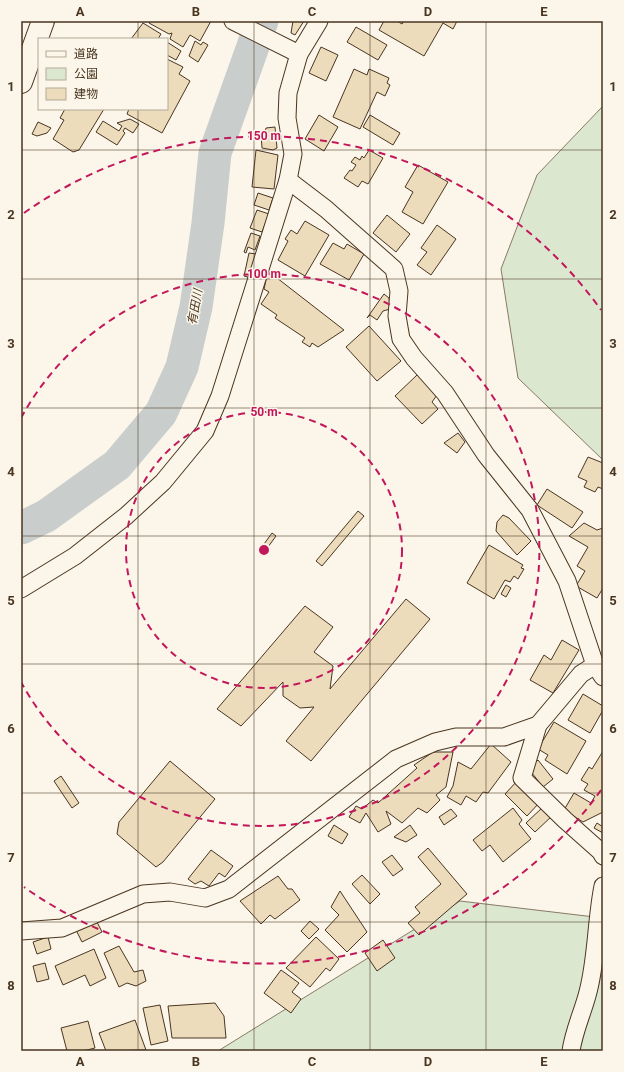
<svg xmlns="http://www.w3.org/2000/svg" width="624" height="1072" viewBox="0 0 624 1072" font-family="Roboto,'Noto Sans JP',sans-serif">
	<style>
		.green { fill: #dce7d0; stroke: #887966 }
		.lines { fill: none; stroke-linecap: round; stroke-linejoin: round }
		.river { stroke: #c9cecd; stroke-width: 33 }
		.building { fill: #ecdcbc; stroke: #4a3520 }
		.street-casing { stroke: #4a3520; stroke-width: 19 }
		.primary-casing { stroke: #4a3520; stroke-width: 24 }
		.street { stroke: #fbf6e9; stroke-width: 17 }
		.primary { stroke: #fbf6e9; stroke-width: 22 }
		.grid { fill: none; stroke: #4a3520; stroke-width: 1; stroke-opacity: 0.55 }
		.ring { fill: none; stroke: #c2185b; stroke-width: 2; stroke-dasharray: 7 5 }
		.labels { text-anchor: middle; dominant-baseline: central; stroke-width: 3; stroke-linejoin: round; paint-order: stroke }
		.water-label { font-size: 12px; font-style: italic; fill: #4a3520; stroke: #fbf6e9 }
		.centre { fill: #c2185b; stroke: #fbf6e9; stroke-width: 2 }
		.ring-label { font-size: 12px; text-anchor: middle; font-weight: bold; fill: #c2185b; stroke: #fbf6e9; stroke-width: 3; stroke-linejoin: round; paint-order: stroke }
		.neatline { fill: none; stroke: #4a3520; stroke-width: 1.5 }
		.grid-label { font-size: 13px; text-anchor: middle; font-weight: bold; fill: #4a3520 }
	</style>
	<rect width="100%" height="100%" fill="#fbf6e9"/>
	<g class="green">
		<polygon points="603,106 603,460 518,378 501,269 537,175"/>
		<polygon points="460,901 603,918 603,1051 218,1051"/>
	</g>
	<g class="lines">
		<polyline class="river" points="21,528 46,516 117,465 161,413 182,367 196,307 208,223 215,153 262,21"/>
	</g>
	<g class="building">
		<polygon points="150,21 211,21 200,41 190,35 183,47 170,39 172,33 169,34 149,23"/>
		<polygon points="293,21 304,21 295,35 291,33"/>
		<polygon points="384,21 397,21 402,24 404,21 457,21 453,29 443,23 424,56 379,30"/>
		<polygon points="143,23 161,34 158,39 131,39"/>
		<polygon points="356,27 387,45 378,60 347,42"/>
		<polygon points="195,41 201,45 203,42 208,45 198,62 189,56"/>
		<polygon points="167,42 181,51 176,60 167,55"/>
		<polygon points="321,47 338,55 326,81 309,73"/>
		<polygon points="167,59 183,67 179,74 190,81 162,133 127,114 129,109 167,109"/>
		<polygon points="354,69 367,75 369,69 389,78 387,83 390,85 385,96 377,92 360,129 333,117"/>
		<polygon points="65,109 104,109 79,150 73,152 53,139 64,120 60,118"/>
		<polygon points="319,115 338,127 324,151 305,139"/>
		<polygon points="370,115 400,133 393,145 363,127"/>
		<polygon points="130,119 139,124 133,133 125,128 123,131 125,133 117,145 96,132 103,121 119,131 122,126 117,123"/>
		<polygon points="38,122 51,128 47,133 37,136 32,134"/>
		<polygon points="275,127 277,148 273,150 262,148 261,134 265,132 266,128"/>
		<polygon points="256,150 278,155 274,189 252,187"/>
		<polygon points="369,150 383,158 368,184 362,181 358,187 344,178 350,170 352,171 356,165 351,162 355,157 360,160 362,156 364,158"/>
		<polygon points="418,165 448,182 423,224 402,212 413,192 405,187"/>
		<polygon points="258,193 273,198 269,210 254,205"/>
		<polygon points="257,210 269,214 262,232 250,228"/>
		<polygon points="387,215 410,234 396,252 373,233"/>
		<polygon points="305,221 329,235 305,276 278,260 288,241 285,239 291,230 297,234"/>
		<polygon points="437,225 456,239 431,275 417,265 427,252 421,248"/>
		<polygon points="251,233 260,236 255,250 248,247 246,253 244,252"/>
		<polygon points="333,243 344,249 347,244 364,254 349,280 320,264"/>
		<polygon points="249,253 256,254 251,278 244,276"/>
		<polygon points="268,271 344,330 318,347 312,343 310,347 302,342 305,338 275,318 277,315 261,304 269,292 264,289"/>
		<polygon points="384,294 389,298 390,309 383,311 377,320 370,315 367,318"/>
		<polygon points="369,326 401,361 377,381 346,347"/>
		<polygon points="417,375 437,395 432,402 438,409 422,424 395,396"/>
		<polygon points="458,433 465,442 457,453 444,443"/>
		<polygon points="588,457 603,463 603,489 598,487 595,492 584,487 587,481 578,477"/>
		<polygon points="547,489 583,512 572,528 537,505"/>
		<polygon points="358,511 364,516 322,566 316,561"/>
		<polygon points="503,515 509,518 531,541 517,555 496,531 497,522"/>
		<polygon points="584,523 597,530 603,528 603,588 597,598 576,586 585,571 577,566 588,547 569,536"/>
		<polygon points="272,533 276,536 268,547 264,544"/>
		<polygon points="489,545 523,565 521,568 524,569 518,579 514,576 510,582 505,580 494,599 467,583"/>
		<polygon points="506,585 511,588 506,597 501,594"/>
		<polygon points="406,599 430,619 311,761 286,741 314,707 300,708 283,696 283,682 241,726 217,709 305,606 333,627 314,652 333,666 330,689"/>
		<polygon points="562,640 579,650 553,693 530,680 544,655 551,660"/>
		<polygon points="583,694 603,706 603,710 590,733 568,720"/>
		<polygon points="554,722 586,741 567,774 545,760 548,755 538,749"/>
		<polygon points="491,744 511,762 488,793 483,792 476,802 466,796 461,805 447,797 453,786 458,762 471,769"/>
		<polygon points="603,751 603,812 583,822 564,810 574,793 591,803 595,796 584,790 588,784 581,780 589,767 592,769"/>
		<polygon points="433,752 453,752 446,787 436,795 440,800 427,813 418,808 402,823 386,811 391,824 378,832 366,813 360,823 349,817 356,806 362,809 373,800 378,803 417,768 414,765"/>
		<polygon points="538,760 553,779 543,787 528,768"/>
		<polygon points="170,761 215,799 163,862 156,867 117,834 119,822"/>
		<polygon points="61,776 79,803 72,808 54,781"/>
		<polygon points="518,780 540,802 527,816 505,794"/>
		<polygon points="543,807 552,816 535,832 526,823"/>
		<polygon points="513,808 522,820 519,824 531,839 503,862 490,845 482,851 473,840"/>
		<polygon points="451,809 457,816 444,825 439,817"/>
		<polygon points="597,823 603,827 603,833 594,828"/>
		<polygon points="334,825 348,834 342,844 328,836"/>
		<polygon points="410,825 417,835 406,842 394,837"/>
		<polygon points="428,848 467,894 419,935 408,923 420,913 415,907 441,884 418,857"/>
		<polygon points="211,850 233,866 225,877 219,873 209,886 201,881 195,884 188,879"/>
		<polygon points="392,855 403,869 393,876 382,862"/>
		<polygon points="362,875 380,894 370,904 352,884"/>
		<polygon points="278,876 288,889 292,889 300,900 275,919 270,915 261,924 240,901"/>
		<polygon points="340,891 367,932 347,952 325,930 339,915 331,907"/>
		<polygon points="96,920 102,932 82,942 76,930"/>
		<polygon points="310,921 319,929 309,939 301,931"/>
		<polygon points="48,937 51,949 37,954 33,942"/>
		<polygon points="316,937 339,959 330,971 326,968 310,987 286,968"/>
		<polygon points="383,940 395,958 377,971 365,953"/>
		<polygon points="119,946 134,972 143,970 146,981 136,986 127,983 119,987 104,953"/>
		<polygon points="94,949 106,978 90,986 85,975 63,985 55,966"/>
		<polygon points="45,963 49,979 37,982 33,966"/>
		<polygon points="281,970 299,983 292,992 301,999 291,1013 264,993"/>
		<polygon points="215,1003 224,1016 226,1038 172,1038 168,1006"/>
		<polygon points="160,1005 168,1041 151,1045 143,1008"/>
		<polygon points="135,1020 146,1050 106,1051 99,1033"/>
		<polygon points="88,1021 95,1048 83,1051 67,1051 61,1028"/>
	</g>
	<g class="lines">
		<g class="street-casing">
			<g id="street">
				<polyline points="233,21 299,54"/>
				<polyline points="288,180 326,209 394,269 399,291 397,316 401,339 414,358 445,393 486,455 530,510 567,581 595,665 603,677"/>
				<polyline points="21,589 75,556 126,516 163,482 205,431 220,396 288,180 293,154 287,118 288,93 299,54 319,21"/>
				<polyline points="595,665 581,674 538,725 522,778 565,820 601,852 603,856"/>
				<polyline points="21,931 62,928 143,894 170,892 205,898 229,889 396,759 435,742 456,737 504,737 538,725"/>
				<path d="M571 1051C574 1030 583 1012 588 992 597 958 596 921 603 886"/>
			</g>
		</g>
		<g class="primary-casing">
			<polyline id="primary" points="21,82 43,21"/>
		</g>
		<use href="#street" class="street"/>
		<use href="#primary" class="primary"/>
	</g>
	<path class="grid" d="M138 21V39M254 21V1051M370 21V1051M486 21V1051M138 109V1051M21 150H603M21 279H603M21 408H603M21 536H603M21 664H603M21 793H603M21 922H603"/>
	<g class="ring">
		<circle cx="264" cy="550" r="138"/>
		<path d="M21 418A276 276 0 1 1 21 682"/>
		<path d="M601 790A414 414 0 0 1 24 887M24 213A414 414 0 0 1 601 310"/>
	</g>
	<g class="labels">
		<g class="water-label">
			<text transform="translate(195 307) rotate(-80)">有田川</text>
		</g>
	</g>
	<circle cx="264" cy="550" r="6" class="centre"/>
	<g class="ring-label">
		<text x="264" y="140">150 m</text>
		<text x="264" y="278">100 m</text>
		<text x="264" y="416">50 m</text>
	</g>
	<rect width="624" height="1072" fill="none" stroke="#fbf6e9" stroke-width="44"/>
	<rect x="38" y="38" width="130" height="72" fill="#fbf6e9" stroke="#b4a999"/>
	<rect x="46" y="51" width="20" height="6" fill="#fbf6e9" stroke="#b4a999"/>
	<text x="74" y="58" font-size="12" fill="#4a3520">道路</text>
	<rect x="46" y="68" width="20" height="12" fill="#dce7d0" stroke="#b4a999"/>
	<text x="74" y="78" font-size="12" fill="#4a3520">公園</text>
	<rect x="46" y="88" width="20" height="12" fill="#ecdcbc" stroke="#b4a999"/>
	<text x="74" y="98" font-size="12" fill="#4a3520">建物</text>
	<rect x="22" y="22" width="580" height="1028" class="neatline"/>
	<g class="grid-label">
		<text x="80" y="16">A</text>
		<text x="196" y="16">B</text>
		<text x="312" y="16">C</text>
		<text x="428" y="16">D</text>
		<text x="544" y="16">E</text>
		<text x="11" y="91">1</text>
		<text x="613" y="91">1</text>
		<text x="11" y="219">2</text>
		<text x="613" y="219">2</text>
		<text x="11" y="348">3</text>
		<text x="613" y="348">3</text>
		<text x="11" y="476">4</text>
		<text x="613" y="476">4</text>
		<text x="11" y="605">5</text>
		<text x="613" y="605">5</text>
		<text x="11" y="733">6</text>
		<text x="613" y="733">6</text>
		<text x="11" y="862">7</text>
		<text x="613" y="862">7</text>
		<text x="11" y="990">8</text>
		<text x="613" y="990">8</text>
		<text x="80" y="1066">A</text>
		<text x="196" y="1066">B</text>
		<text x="312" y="1066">C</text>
		<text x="428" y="1066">D</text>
		<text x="544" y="1066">E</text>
	</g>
</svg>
